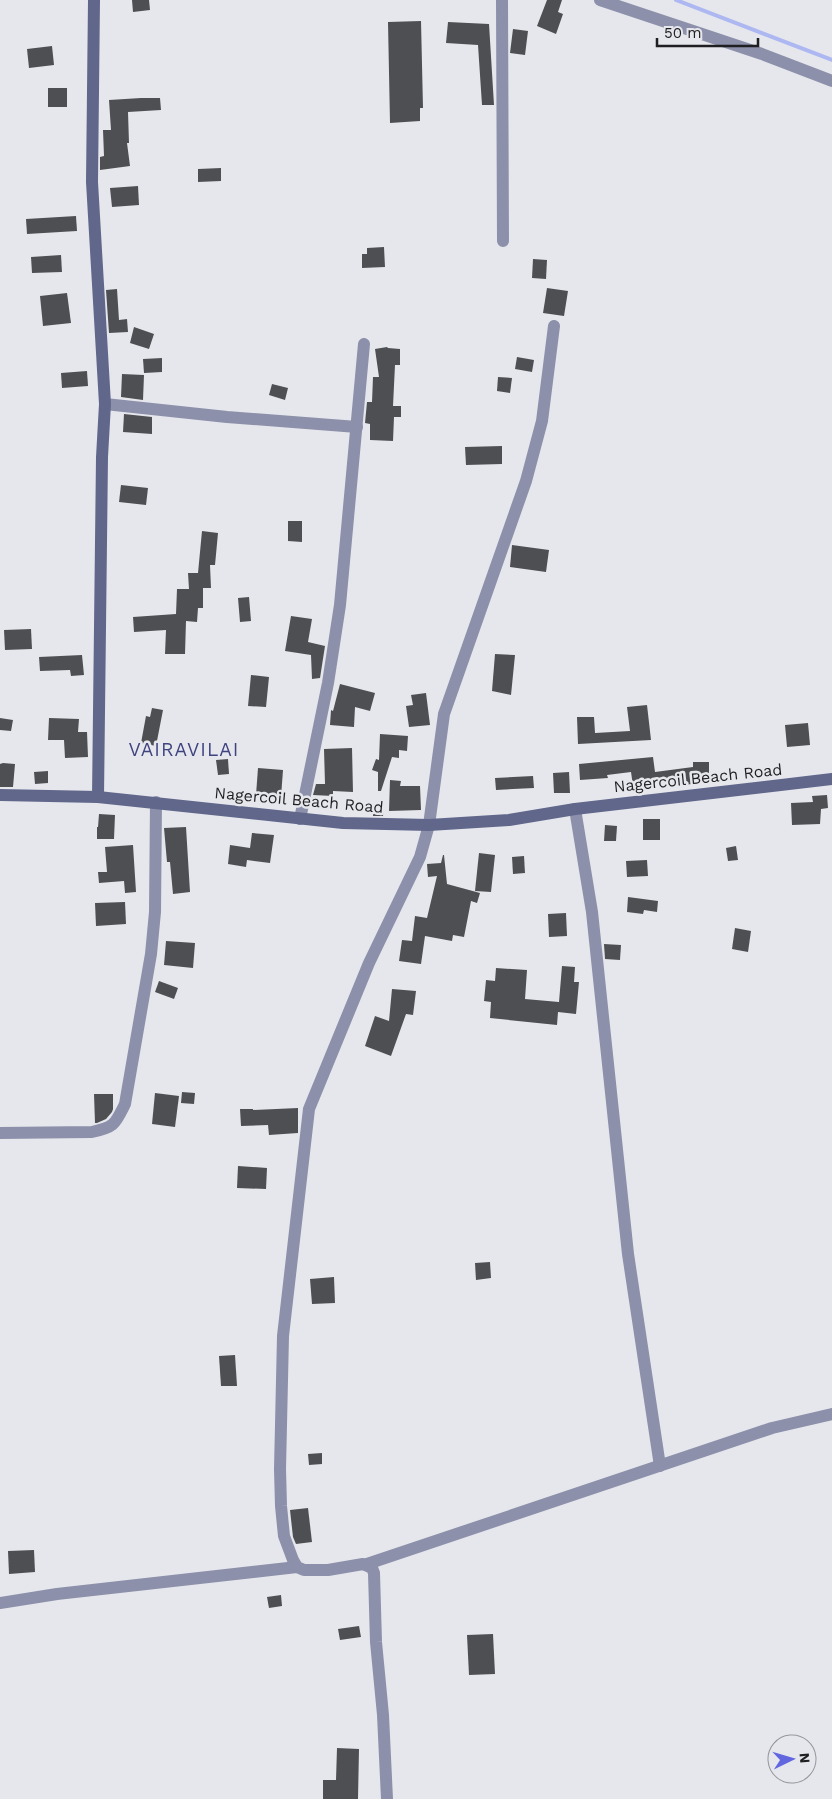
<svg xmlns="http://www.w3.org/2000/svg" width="832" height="1799" viewBox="0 0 832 1799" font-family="'Work Sans',sans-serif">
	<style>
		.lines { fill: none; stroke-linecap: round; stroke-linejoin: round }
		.stream { stroke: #adb7f1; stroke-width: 4 }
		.building { fill: #4e4f53 }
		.street { stroke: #8c90aa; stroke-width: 12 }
		.secondary { stroke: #61678b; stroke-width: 12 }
		.labels { text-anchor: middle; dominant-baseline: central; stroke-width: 5; stroke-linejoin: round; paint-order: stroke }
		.street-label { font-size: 16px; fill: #1f1f21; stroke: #e6e7ec }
		.quarter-label { font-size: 19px; letter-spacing: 1px; fill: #3f4481; stroke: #e6e7ec }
	</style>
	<rect width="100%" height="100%" fill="#e6e7ec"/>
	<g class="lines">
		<polyline class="stream" points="676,0 832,60"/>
	</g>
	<g class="building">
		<polygon points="132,0 149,0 150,10 133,12"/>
		<polygon points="547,0 562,0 558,12 563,14 556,34 537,26"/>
		<polygon points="421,21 423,108 420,108 420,121 390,123 388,22"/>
		<polygon points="448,22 489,24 494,105 482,105 478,45 446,43"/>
		<polygon points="513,29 528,31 525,55 510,53"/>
		<polygon points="52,46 54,65 29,68 27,49"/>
		<rect x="48" y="88" width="19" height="19"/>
		<polygon points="141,98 160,98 161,110 128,112 129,143 127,143 130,166 100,170 100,157 104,156 103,130 111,130 109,100"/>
		<polygon points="221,168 221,181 198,182 198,169"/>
		<polygon points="138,186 139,205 112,207 110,188"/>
		<polygon points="76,216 77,231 27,234 26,219"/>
		<polygon points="384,247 385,267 362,268 362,254 367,254 367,248"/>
		<polygon points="61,255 62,272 32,273 31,257"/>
		<polygon points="533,259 547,260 546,279 532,278"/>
		<polygon points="547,288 568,291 564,316 543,313"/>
		<polygon points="117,289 119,320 127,319 128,332 109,333 106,290"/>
		<polygon points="67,293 71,323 43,326 40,296"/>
		<polygon points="134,327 154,334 149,349 130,343"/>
		<polygon points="387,347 388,348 400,349 400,365 395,365 393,406 401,406 401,417 394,417 393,441 370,440 370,424 365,423 367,402 372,402 373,377 379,377 375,349"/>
		<polygon points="517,357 534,360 532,372 515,369"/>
		<polygon points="162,358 162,372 144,373 143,359"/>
		<polygon points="87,371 88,386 62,388 61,373"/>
		<polygon points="122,374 144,375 143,400 121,397"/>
		<polygon points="498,377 512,378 510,393 497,391"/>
		<polygon points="272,384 288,388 285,400 269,395"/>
		<polygon points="124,414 152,417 152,434 123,432"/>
		<polygon points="502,446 502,464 466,465 465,447"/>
		<polygon points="121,485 148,488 146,505 119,502"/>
		<polygon points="288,521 302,521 302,542 288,541"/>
		<polygon points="202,531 218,533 215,565 210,565 211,588 203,588 203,608 198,608 197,622 186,621 185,654 165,654 166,630 134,632 133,617 176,614 177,589 189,589 188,573 198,573"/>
		<polygon points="512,545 549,550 546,572 510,567"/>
		<polygon points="249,597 251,621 240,622 238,598"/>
		<polygon points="291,616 312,619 308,642 325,646 320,678 312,679 311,655 285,651"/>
		<polygon points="31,629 32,649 5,650 4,630"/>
		<polygon points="495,654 515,655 511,695 492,691"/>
		<polygon points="82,655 84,675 71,676 70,670 40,671 39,657"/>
		<polygon points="251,675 269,677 266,707 248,706"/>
		<polygon points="340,684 375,693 370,711 355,707 354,727 330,725 331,710 333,711"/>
		<polygon points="426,693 430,725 409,727 406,706 413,705 411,695"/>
		<polygon points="647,705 651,740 578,744 577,717 594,717 595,733 630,731 627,707"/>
		<polygon points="152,708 163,710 156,746 141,743 146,716 150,717"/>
		<polygon points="0,718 13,720 11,731 0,730"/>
		<polygon points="49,718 79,719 78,732 87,732 88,757 65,758 64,740 48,740"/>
		<polygon points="808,723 810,745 787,747 785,725"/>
		<polygon points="380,734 408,736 407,751 399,750 399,758 392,757 381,791 378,791 378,772 372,770 376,759 379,760"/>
		<polygon points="352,748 353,792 333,791 333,796 313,795 316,784 325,784 324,749"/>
		<polygon points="653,757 655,772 693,767 693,762 709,762 709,779 692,778 692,784 668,787 668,782 633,786 631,772 607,775 608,778 580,780 579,764"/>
		<polygon points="228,759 229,774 218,775 216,760"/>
		<polygon points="3,763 15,764 13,787 0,787 0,764"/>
		<polygon points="258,768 283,770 281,797 256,795"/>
		<polygon points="48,771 48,783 35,784 34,772"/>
		<polygon points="569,772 570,793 554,793 553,773"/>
		<polygon points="533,776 534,788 496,790 495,778"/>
		<polygon points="390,780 401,781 400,786 420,786 421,810 389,811"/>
		<polygon points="827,795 828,808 821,809 820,824 792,825 791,803 813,802 812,796"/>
		<polygon points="373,804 384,805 383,816 373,816"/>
		<polygon points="99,814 115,815 114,839 97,839 97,827 98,827"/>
		<rect x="643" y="819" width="17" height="21"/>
		<polygon points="605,825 617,826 616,841 604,841"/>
		<polygon points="186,827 190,892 173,894 170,862 167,862 164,828"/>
		<polygon points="252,833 274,835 270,863 247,860 246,867 228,864 230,845 250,848"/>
		<polygon points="133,845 136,892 125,893 124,881 99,883 98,872 107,872 105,847"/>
		<polygon points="736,846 738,860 728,861 726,848"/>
		<polygon points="479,853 495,855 491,892 475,891"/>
		<polygon points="443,855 444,855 447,884 480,893 477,903 471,901 464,937 453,935 452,941 425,936 421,964 399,961 402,940 412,941 415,916 427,918 437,876 428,877 427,864 441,863"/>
		<polygon points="524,856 525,873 513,874 512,857"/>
		<polygon points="647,860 648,876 627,877 626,861"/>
		<polygon points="628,897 658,901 657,912 644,910 643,914 627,912"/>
		<polygon points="125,902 126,924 96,926 95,903"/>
		<polygon points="566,913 567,936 549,937 548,914"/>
		<polygon points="735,928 751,931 748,952 732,949"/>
		<polygon points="166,941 195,943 193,968 164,965"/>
		<polygon points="604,944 621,945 620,960 605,959"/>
		<polygon points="562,966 575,967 574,982 579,982 576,1014 558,1012 557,1025 490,1018 491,1002 484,1001 486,980 495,981 496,968 527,970 525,999 559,1002"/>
		<polygon points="159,981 178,988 174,999 155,992"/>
		<polygon points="392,989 416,991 413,1015 406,1014 391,1056 365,1046 375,1016 389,1021"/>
		<polygon points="182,1092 195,1093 194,1104 181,1103"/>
		<polygon points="155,1093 179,1096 175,1127 152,1124"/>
		<polygon points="94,1094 113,1094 113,1109 112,1112 106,1119 97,1123 95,1123"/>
		<polygon points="298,1108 298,1133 269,1135 268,1125 241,1126 240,1109 253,1109 253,1110"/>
		<polygon points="238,1166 267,1168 266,1189 237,1188"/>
		<polygon points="490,1262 491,1278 476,1280 475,1263"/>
		<polygon points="334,1277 335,1303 312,1304 310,1279"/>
		<polygon points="235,1355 237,1386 221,1386 219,1356"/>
		<polygon points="322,1453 322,1464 309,1465 308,1454"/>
		<polygon points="308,1508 312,1542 296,1544 293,1537 290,1510"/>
		<polygon points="34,1550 35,1572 9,1574 8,1551"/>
		<polygon points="281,1595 282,1606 269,1608 267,1597"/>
		<polygon points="359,1626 361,1637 340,1640 338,1629"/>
		<polygon points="493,1634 495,1674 469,1675 467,1635"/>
		<polygon points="337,1748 359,1749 358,1799 323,1799 323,1780 336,1780"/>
	</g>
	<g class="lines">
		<g class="street">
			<polyline points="502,0 503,241"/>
			<polyline points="600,0 762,54 832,81"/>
			<polyline points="105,404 227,417 357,427"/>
			<polyline points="575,809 592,912 628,1254 660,1466"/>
			<polyline points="300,819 328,683 340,605 364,344"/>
			<path d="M0 1133 92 1132C115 1127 115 1124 125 1104L151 954 155 912 156 802"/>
			<polyline points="367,1564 772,1428 832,1414"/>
			<polyline points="0,1603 57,1594 297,1567"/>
			<polyline points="387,1799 383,1715 376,1642 374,1573 372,1568 363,1564 328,1570 304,1570 297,1567 293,1560 284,1536 281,1506 280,1469 283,1336 309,1109 369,963 420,857 429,825 444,714 526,481 542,421 554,326"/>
		</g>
		<g class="secondary">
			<polyline points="94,0 92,182 105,404 102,457 98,797"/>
			<polyline points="0,795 98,797 343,823 429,825 509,820 575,809 832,779"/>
		</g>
	</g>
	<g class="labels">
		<g class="street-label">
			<text transform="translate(698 778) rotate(-6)">Nagercoil Beach Road</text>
			<text transform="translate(299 800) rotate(5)">Nagercoil Beach Road</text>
		</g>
		<g class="quarter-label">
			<text x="184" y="749">VAIRAVILAI</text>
		</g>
	</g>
	<g transform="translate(792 1759) rotate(85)"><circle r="24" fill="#e6e7ec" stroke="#96979b"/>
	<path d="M0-4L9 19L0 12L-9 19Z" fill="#6267e0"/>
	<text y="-8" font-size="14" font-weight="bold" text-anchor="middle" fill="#1f1f21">N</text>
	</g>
	<path d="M657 38v8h101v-8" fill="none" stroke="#1f1f21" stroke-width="2.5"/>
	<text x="664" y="38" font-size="15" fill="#1f1f21" stroke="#e6e7ec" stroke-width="4" paint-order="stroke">50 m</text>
</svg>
